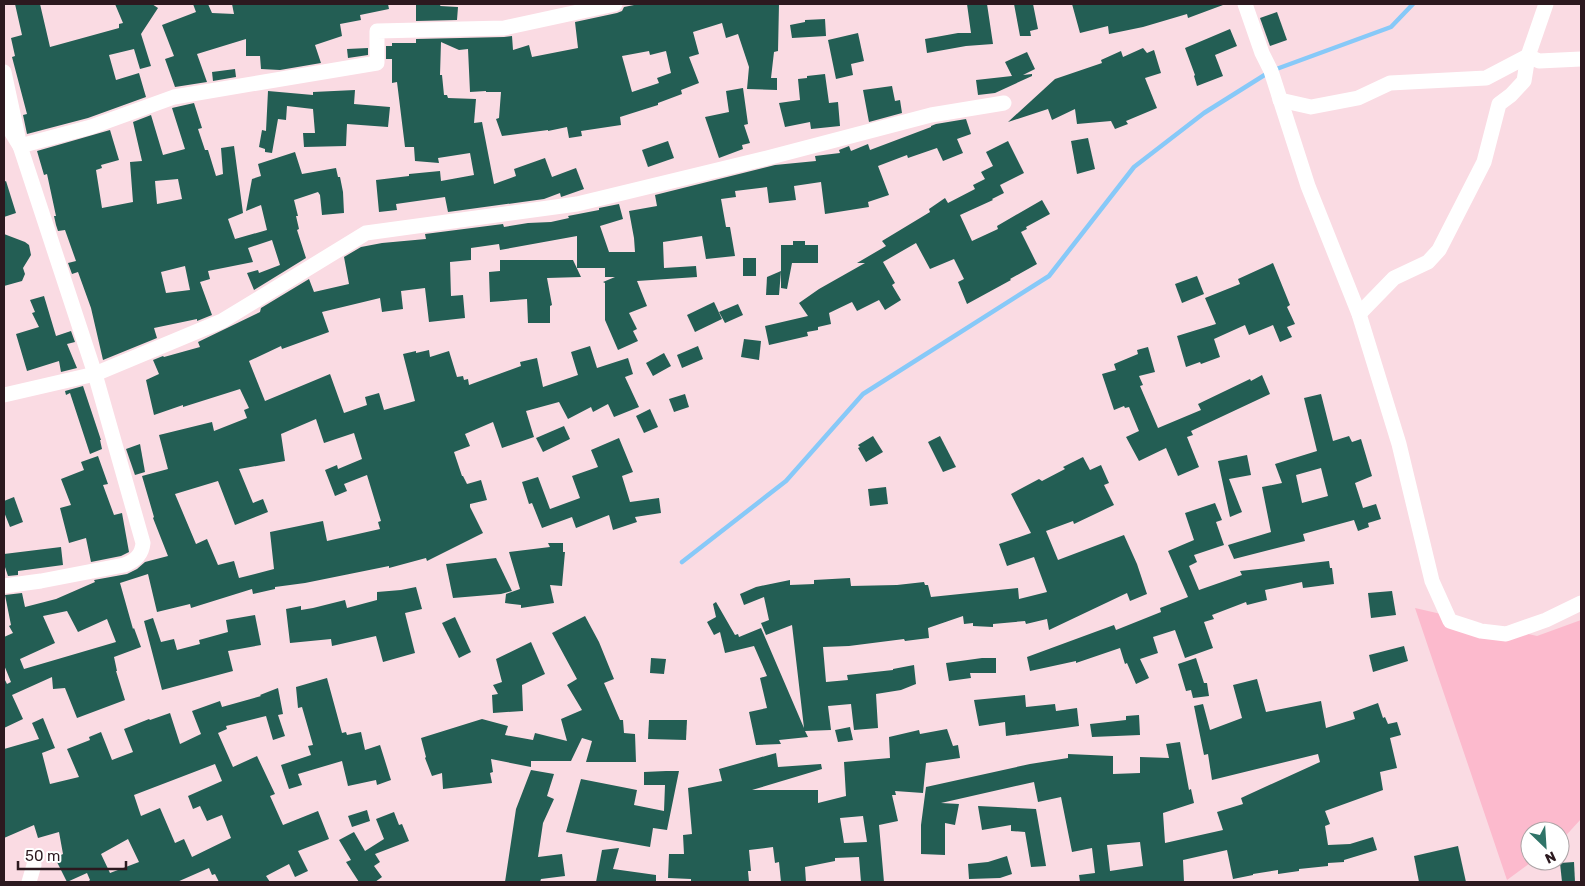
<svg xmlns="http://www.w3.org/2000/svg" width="1585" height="886" viewBox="0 0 1585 886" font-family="Rubik,sans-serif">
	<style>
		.green { fill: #fcbacd }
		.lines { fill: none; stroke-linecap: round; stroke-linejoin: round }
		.stream { stroke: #87c9f8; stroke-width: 4.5 }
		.building { fill: #235e54; fill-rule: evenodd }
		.street { stroke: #fff; stroke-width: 15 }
	</style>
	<rect width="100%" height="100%" fill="#fadbe3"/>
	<polygon class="green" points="1415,608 1537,636 1581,620 1581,819 1560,842 1560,831 1530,831 1530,861 1533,861 1507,880"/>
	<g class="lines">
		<polyline class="stream" points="682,562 786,481 863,394 1049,276 1134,167 1204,113 1271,71 1391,27 1413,4"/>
	</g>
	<g class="building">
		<polygon points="15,4 40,4 50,47 119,28 119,24 123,23 115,4 152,4 158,8 141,34 151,66 140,69 134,49 109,55 116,80 139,73 146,97 88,118 27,134 23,115 27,114 12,57 15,56 11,38 22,35"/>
		<polygon points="193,4 208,4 212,13 234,14 232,4 388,4 389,9 360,15 361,20 340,24 342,36 315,45 321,63 280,70 261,69 260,56 246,56 246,39 197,54 207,82 175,87 165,59 174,56 162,25 196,12"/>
		<polygon points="416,4 441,4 440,6 458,7 457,20 416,21"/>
		<path d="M639 4H779L778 51 774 52 771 78H777V90L747 89 749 67 738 34 726 38 722 23 693 32 699 54 689 57 699 83 681 90 682 94 658 103V105L620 117 621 125 581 131 582 136 569 138 567 127 548 131V130L502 136 496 119 499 118 501 92H486V91L470 92 468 49 459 50 441 42 440 75H442L444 95H447L448 98 476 99 474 123 482 122 494 184 516 176 514 169 545 158 552 177 576 168 584 189 564 196 561 197 560 193 544 199 448 212 445 197 396 204 397 210 379 212 376 180 409 176V174L440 171 441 181 474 175 470 153 438 158 439 163 415 161 414 147H405L397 82 392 83V59H386V46H392V43H416V39L504 37 512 36 513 50 529 45 532 57 578 48 575 22 617 13 622 11 624 7ZM649 51 650 55 666 51 671 73 657 78 659 83 632 92 622 56Z"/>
		<polygon points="967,4 987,4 993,44 966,46 927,53 925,39 958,33 971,33"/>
		<polygon points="1014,4 1033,4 1038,29 1030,31 1031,36 1020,36"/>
		<polygon points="1072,4 1222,4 1223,5 1188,18 1187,14 1143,27 1109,34 1108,26 1080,33"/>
		<polygon points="1277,12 1287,40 1270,46 1260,18"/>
		<polygon points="825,19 826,36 792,38 790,25 805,22 805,20"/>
		<polygon points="1230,29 1237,46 1215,55 1223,76 1197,86 1194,76 1195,75 1185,48"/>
		<polygon points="858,33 864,61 851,64 853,75 836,79 828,40"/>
		<polygon points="368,48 368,55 348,58 347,49"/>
		<polygon points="1143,48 1147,53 1154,50 1161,73 1145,78 1157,108 1126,121 1128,124 1115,129 1111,121 1077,124 1075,109 1052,120 1048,109 1008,122 1055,79 1102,63 1101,60 1121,51 1123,57"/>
		<polygon points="1027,52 1035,69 1023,75 1032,74 1032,76 995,93 978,95 976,80 1012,76 1005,62"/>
		<polygon points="235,69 236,77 213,81 212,72"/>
		<polygon points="825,74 829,103 838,102 840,126 811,129 810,122 785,127 779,103 800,100 798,79 807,78 807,76"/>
		<polygon points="892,86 895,101 900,100 902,113 869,122 863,90"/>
		<polygon points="743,88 748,124 744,125 750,143 742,145 743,149 719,158 705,117 729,112 726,91"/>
		<polygon points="355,90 354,104 390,107 388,127 347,124 346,146 304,147 303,133 315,133 313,109 287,106 286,120 278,119 272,153 265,152 265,149 259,147 262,130 266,131 268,91 313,95 313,92"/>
		<path d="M194 103 202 128 198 129 205 150H208L216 176 223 174 221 148 234 146 243 213 228 219 235 239 267 230 261 205 246 211 252 179 261 176 258 164 295 152 302 174 336 168 338 177H340L343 192 344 213 322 215 320 195 318 192 294 200 298 216H296L299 229 297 230 306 258 254 290 247 273 258 270 259 273 280 265 272 240 248 248 253 262 208 271 210 279 200 282 212 315 197 321V319L154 328 157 338 103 360 91 308 78 272 72 274 68 263 76 261 65 230 58 231 56 225 54 216H56L47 174 44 175 37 151 110 130 119 160 101 165 102 168 96 170 102 208 133 202 130 162 142 161 133 122 151 115 163 155 185 149 172 108ZM178 179 182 199 157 204 155 181ZM185 266 190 290 166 293 161 272Z"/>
		<path d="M966 119 971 134 957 139 963 153 943 161 937 148 908 158 907 155 878 166 889 195 868 202 869 207 825 214 821 182 794 186 796 200 769 203 767 187 735 191 736 197 721 199 726 227H730L735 256 706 259 702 236 663 242 664 268 696 266 697 277 637 281 647 306 629 313 637 329 633 331 638 341 618 350 605 320V283L603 282 615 277H605V268H577V236L500 250 499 244 471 248V260L450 262 451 296 463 295 465 318 429 322 425 288 401 291 403 309 382 312 380 298 322 312 329 332 282 349 281 346 249 361 265 401 330 374 344 413 367 405 365 397 379 393 384 410 415 401 403 354 416 351V353L429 350 430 357 449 351 457 377 463 376 464 380 468 379 469 385 521 366 520 362 537 358 543 387 578 375 571 352 590 346 597 368 628 358 633 374 625 377 639 407 614 417 608 404 593 412 591 407 568 419 559 402 526 411 534 437 502 448 493 422 465 434 470 446 454 452 462 476H463L467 484 481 480 487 500 470 504V507L483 533 427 561 426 558 389 568V566L305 583 275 587V589L253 594 252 589 191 608 190 604 157 612 148 574 120 583 133 629 134 628 141 647 114 657 117 671H116L125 700 77 718 65 688 53 689 52 677 12 695 23 719 4 728V678L7 684 11 682 4 665V637L13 633 9 626 11 625 5 595 22 593 25 607 56 599 95 582 94 580 127 574 137 569 145 562 168 556 153 518 154 517 142 476 168 469 159 435 212 422 214 431 247 418 244 410 249 408 240 389 183 407V405L154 415 146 380 159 374 153 360 163 356 164 357 200 347 198 342 260 312 261 308 309 279 314 292 349 284 344 257 361 247 382 243 426 239 425 234 503 224 504 227 528 223 551 222 569 218 568 216 599 210V208L619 204 623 219 600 226 609 252H635L634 238 629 211 657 206 655 195 775 165 816 161 815 156 840 153 839 150 849 146 851 151 868 144 870 150 931 127V126L936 124ZM316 419 324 443 354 433 362 459 338 469 337 465 325 470 335 496 347 491 344 484 367 475 381 521 378 522 380 529 327 541 323 521 270 532 274 569 239 578 234 561 218 565 207 539 196 544 175 494 218 481 235 525 268 512 263 499 253 503 239 469 285 461 281 434ZM67 611 78 632 107 619 116 642 24 669 20 659 55 643 43 616Z"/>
		<polygon points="1088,138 1095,169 1077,174 1071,141"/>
		<polygon points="668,141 674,158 648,167 642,150"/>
		<polygon points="1008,141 1024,173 1000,185 1004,193 992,199 993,200 960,215 972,241 998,229 997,226 1042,200 1050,214 1026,227 1027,229 1021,232 1037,264 1010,279 1011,280 967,304 958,282 964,279 954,259 930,269 916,243 883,262 895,283 892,285 901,300 885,310 879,300 857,311 852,302 829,313 831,324 818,327 818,330 807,332 808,336 769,345 765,326 808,316 799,303 819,289 865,263 857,263 886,246 882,241 930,212 929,209 945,198 948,203 975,189 973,185 985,179 981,172 993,166 986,152"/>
		<polygon points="6,181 16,213 4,217 4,182"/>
		<polygon points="4,234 25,242 29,245 31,255 23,268 25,274 22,281 4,286"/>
		<polygon points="793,241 805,241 805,245 818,245 818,263 792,263 787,289 781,288 781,245 793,245"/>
		<rect x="743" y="258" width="13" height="18"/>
		<polygon points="500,260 573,260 581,277 547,278 552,305 550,306 550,323 528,323 527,299 490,302 489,272 500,271"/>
		<polygon points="1273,263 1290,305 1287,307 1295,324 1287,327 1292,337 1280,342 1273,325 1249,335 1245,325 1214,339 1220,357 1201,364 1200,362 1186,367 1177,336 1216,324 1205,298 1240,284 1238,279"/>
		<polygon points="781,271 779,295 766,295 767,277"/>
		<polygon points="1197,276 1204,294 1182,303 1175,284"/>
		<polygon points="44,296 56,336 71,331 75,342 67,344 77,368 61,372 59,361 27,371 16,334 39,327 32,313 35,312 30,300"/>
		<polygon points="714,302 722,319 695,332 687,315"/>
		<polygon points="738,304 743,315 725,323 719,312"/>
		<polygon points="744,339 761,341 759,360 741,357"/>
		<polygon points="698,346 703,359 682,368 677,355"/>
		<polygon points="1148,347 1155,372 1139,376 1143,385 1140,386 1158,428 1201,410 1198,404 1250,379 1251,381 1262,375 1270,394 1191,431 1193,435 1187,437 1199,467 1178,476 1166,448 1139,461 1126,437 1139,431 1129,407 1125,408 1124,406 1114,410 1102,374 1116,370 1114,364 1138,354 1137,350"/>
		<polygon points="664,353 671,366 653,376 646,363"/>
		<polygon points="83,386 101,440 100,440 102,449 90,454 70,393 66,395 65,391"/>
		<polygon points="685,394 689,407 674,412 669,399"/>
		<path d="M1321 394 1333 441 1349 436 1352 442 1361 439 1372 476 1355 483 1363 508 1376 504 1381 519 1368 523 1369 527 1358 531 1354 520 1303 534 1305 541 1234 559 1228 545 1271 532 1262 487 1282 483 1275 464 1317 451 1304 398ZM1321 468 1328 496 1302 503 1296 475Z"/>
		<polygon points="650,409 658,427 644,433 636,416"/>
		<polygon points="564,426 570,439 543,452 536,438"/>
		<polygon points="873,436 883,452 866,462 858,448 860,447 858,445"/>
		<polygon points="940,436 956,467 943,472 928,442"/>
		<polygon points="619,438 633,472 622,476 630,502 659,498 661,513 635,517 637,522 613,530 609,515 576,528 572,517 542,528 532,503 529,504 522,482 538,477 550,509 580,498 572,476 598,467 591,450"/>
		<polygon points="140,444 145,472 135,475 126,449"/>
		<polygon points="1247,455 1251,475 1229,479 1242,512 1230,517 1218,461"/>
		<polygon points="98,456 108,484 103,485 114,515 122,513 129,552 121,556 91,562 86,538 69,543 60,508 71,505 61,479 84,470 81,462"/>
		<polygon points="1083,457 1090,470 1101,465 1109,483 1104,485 1114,505 1074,524 1073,521 1046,531 1058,560 1124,535 1137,564 1147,594 1130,601 1127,593 1049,630 1047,619 1026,624 1025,621 993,624 993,627 973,626 973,623 964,624 963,616 928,628 929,638 905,641 904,639 849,646 823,647 826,682 848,680 847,675 893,670 893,669 914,665 916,684 901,690 876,694 878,728 854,730 851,704 828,706 831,730 805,731 808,737 779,740 781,744 756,745 749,712 767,708 760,678 767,676 754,646 725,653 720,632 714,635 707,622 716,617 713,604 716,602 735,635 738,634 739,637 761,628 804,728 792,625 766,635 761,623 769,620 764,597 744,605 740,594 756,587 790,580 790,585 814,584 814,580 850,578 851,586 897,585 924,582 925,585 928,585 931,597 1018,588 1019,599 1047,592 1034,557 1007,566 999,544 1031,533 1011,494 1039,479 1042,481 1065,469 1063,467"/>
		<polygon points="886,487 888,504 870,506 868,489"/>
		<polygon points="14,497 23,522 10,527 4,512 4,501"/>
		<polygon points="1215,503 1222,520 1216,522 1224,545 1194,555 1197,562 1189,566 1199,590 1242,575 1240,571 1329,561 1330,568 1332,568 1334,584 1303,588 1302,582 1265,590 1267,600 1247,605 1246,602 1212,615 1214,619 1204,622 1213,648 1185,658 1175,630 1153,637 1158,653 1140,659 1149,678 1136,684 1127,663 1125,664 1120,648 1076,663 1076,661 1030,671 1027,657 1114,625 1116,630 1161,612 1160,608 1188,597 1168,551 1194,540 1185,513"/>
		<polygon points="548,543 563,543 563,552 565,552 562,586 550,585 554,603 521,608 521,605 505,603 506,594 520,589 509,552 550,547"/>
		<polygon points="61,547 63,565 18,571 18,575 8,576 4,564 4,554"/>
		<polygon points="496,558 512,591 501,594 453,598 446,564"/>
		<polygon points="416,587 422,609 405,613 415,653 383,662 376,636 332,646 331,639 290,643 286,609 301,606 301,610 313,608 345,600 347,608 377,600 377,592 401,590"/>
		<polygon points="1392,591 1396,615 1371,618 1368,593"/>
		<polygon points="255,615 261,645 228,651 233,671 162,690 144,621 153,618 161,642 174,639 177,650 200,644 199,640 228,632 226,620"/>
		<polygon points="585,616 599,642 614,679 604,683 620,720 623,720 624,733 635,734 636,762 586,762 592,741 582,738 571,761 531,761 531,767 491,759 493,772 490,773 492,783 443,789 442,773 432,776 425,758 426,757 421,738 482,719 508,726 505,735 533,740 535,733 567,741 561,719 582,710 567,685 577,679 552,633"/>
		<polygon points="455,617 471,652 459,658 442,623"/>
		<polygon points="531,642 545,674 522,685 523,711 493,713 492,695 498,694 493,685 502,682 496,659"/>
		<polygon points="1404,646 1408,661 1373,672 1369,655"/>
		<polygon points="651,658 666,659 664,674 650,673"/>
		<polygon points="982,658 996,658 996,673 970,673 971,678 949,681 946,663"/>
		<polygon points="1196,658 1204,683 1207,683 1209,696 1193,698 1191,690 1186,691 1178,664"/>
		<polygon points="327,678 342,733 346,732 347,735 361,732 365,750 380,745 391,780 377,785 376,780 348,786 342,761 298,774 302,785 289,789 281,765 311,755 308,746 313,745 302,707 298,708 296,687"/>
		<path d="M1257 679 1266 712 1321 701 1326 728 1355 719 1353 712 1378 703 1383 718 1385 717 1388 724 1397 722 1401 735 1390 738 1397 768 1380 772 1383 790 1325 811 1330 824 1325 826 1328 845 1350 844 1373 837 1377 850 1344 860V862L1328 863V866L1299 869V871L1278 874V870L1253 874V875L1233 879 1227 850 1183 860 1184 882H1080L1079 875 1095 873 1092 848 1072 852 1061 797 1038 802 1034 782 941 803 959 804 955 825 945 823V855L921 854V825L926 787 1030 764 1068 758V754L1113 756V774L1140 773V757L1169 758 1166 744 1180 742 1189 790 1191 789 1194 803 1163 813 1165 843 1223 830 1217 812 1243 804 1241 798 1320 762 1318 754 1212 780 1208 754 1204 755 1194 706 1203 704 1210 730 1242 718 1233 685ZM1140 842 1143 866 1110 871 1107 845Z"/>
		<path d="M278 688 283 714 278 715 285 736 273 740 266 716 226 726 227 729 218 733 233 767 257 756 275 794 270 796 283 825 318 811 329 839 298 851 308 871 295 877 289 864 266 876 270 882H219L215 874 212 875 209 868 177 882H88L90 880 87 873 67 882 55 858 63 854 59 832 38 838 34 825 4 838V749L39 739 32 723 43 718 55 748 42 753 50 784 79 777 67 749 90 740 89 737 101 732 112 760 133 752 124 729 149 719 150 720 170 713 180 744 201 734 192 711 220 701 222 707 261 696 260 695ZM215 764 222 781 188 796 193 809 200 806 207 821 222 815 231 838 192 857 184 839 175 843 160 808 141 816 134 795ZM128 839 139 862 110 873 101 854Z"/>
		<polygon points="1025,695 1026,707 1055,704 1056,711 1077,708 1079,726 1006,736 1005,722 979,726 974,700"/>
		<polygon points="1139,715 1140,735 1092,737 1090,724 1126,720 1126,716"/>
		<polygon points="649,720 687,720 686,740 648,739"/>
		<polygon points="850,727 853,740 838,742 835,730"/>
		<path d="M947 729 953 746 958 745 960 758 926 763 923 793 895 791 896 795H892L898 821 879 825 884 882H861L859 857 835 858V861L805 867 806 882H781L779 862 775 863 773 847 749 850 751 871H748L749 882H691V879L668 878 669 854H684L683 835 692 834 688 788 722 781 719 769 776 753 778 767 821 764 822 769 752 790H818V803L846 796 844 762 890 758 889 737 919 730 920 734ZM863 816 867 842 844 843 840 818Z"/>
		<polygon points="531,770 554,774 547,796 554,799 543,823 538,857 562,854 565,876 541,879 540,882 505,882 516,809"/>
		<polygon points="666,771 679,771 667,830 653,828 650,847 566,832 581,779 637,790 634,805 664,811 665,785 644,785 644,772"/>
		<polygon points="978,806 1036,809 1046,866 1031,867 1025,832 1011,831 1011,825 982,830"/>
		<polygon points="367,810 370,821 352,827 348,816"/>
		<polygon points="394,812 399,825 402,824 409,841 375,854 380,862 374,866 382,877 375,882 359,882 346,862 351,860 339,840 354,832 365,851 384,839 376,819"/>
		<polygon points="1458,846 1466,882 1419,882 1414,856"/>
		<polygon points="619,848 613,869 656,875 656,882 596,882 602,850"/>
		<polygon points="1007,856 1012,874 1000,878 969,879 968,864 988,862"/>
		<polygon points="1574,862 1575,882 1562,882 1560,863"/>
	</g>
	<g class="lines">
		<g class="street">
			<polyline points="1245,4 1262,53 1271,71 1308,186 1359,314 1399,444 1432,581 1450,621 1481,631 1506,634 1546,620 1581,603"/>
			<path d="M4 72 20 146 95 374 143 543C142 555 135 561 124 565L41 581 4 586"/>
			<polyline points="1280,100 1311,107 1358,98 1390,83 1486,78 1528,56 1539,61 1581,59"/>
			<polyline points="4,120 20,146 91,127 174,97 377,63 377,31 504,28 615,4"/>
			<polyline points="1359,314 1394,278 1428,262 1439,250 1484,162 1499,104 1511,95 1524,81 1528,56 1546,4"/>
			<polyline points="4,395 95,374 222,321 366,233 577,204 767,158 931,115 1004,103"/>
			<polyline points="29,882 34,865"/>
		</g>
	</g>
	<rect width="1585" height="886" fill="none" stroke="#2c191f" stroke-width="10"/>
	<g transform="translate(1545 846) rotate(155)"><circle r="24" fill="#ffffff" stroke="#aba3a5"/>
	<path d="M0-4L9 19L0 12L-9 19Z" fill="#2f7468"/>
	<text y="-8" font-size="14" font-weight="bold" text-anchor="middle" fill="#2c191f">N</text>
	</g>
	<path d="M18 861v8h108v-8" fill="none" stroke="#2c191f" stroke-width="2.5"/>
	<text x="25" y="861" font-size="15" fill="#2c191f" stroke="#ffffff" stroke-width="4" paint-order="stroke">50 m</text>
</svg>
